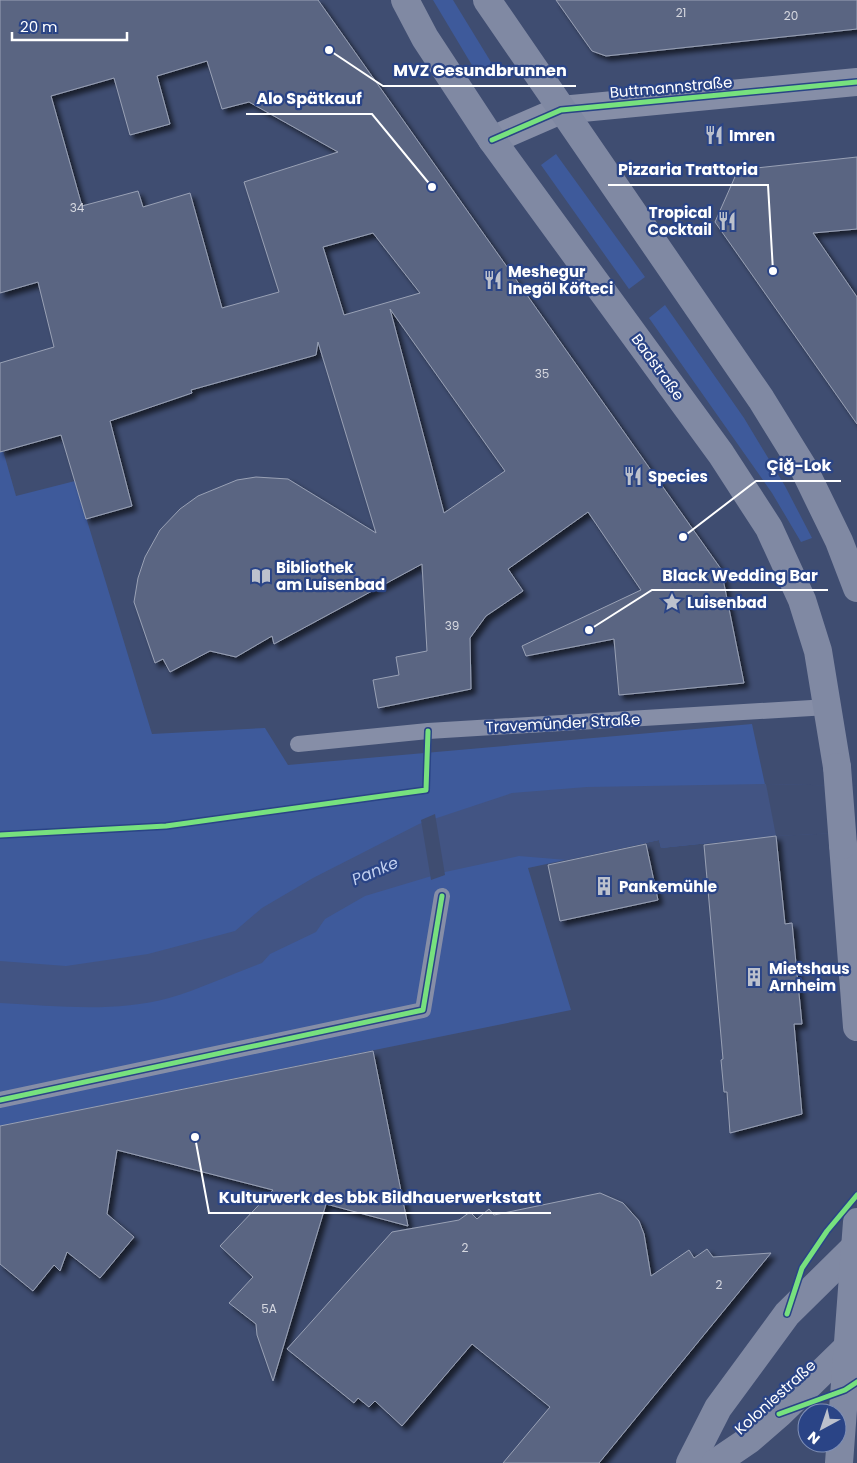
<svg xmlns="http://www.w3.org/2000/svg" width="857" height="1463" viewBox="0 0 857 1463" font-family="Poppins,sans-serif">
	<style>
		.green { fill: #3e5a9b }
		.water { fill: #425483 }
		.pier { fill: #3f4d71 }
		.building { fill: #5a6582; stroke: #99a1b5; fill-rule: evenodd; filter: url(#shadow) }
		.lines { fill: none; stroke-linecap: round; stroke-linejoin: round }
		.lane { stroke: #868ea7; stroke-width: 16 }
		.street { stroke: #868ea7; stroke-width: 28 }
		.secondary { stroke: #8089a3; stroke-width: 28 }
		.secondary-bridge { stroke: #8089a3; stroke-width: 28 }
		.cycleway-casing { stroke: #2a4486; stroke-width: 8 }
		.cycleway { stroke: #77e17e; stroke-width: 5 }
		.labels { text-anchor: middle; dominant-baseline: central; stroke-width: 4.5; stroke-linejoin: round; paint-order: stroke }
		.number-label { font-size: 12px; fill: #d6d8e0 }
		.street-label { font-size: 15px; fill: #fff; stroke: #2a4486 }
		.poi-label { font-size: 15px; font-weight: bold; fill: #fff; stroke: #2a4486; text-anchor: start }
		.water-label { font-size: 16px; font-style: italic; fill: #c1cfef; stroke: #2a4486 }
		.leader { fill: none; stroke: #fff; stroke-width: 2 }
		.callout-dot { fill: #fff; stroke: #2a4486; stroke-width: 2 }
		.callout-label { font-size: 16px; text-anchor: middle; font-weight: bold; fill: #fff; stroke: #2a4486; stroke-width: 4.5; stroke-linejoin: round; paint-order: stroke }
	</style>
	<defs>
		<filter id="shadow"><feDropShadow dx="4.5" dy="4.5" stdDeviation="2.5" flood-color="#0009"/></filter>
	</defs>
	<rect width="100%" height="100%" fill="#3f4d71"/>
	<g class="green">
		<polygon points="433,0 453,0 494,67 479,77"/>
		<polygon points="556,154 645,277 629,289 541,165"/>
		<polygon points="665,305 744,418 785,486 812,538 801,542 772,493 649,318"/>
		<polygon points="0,440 16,496 75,481 152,734 265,728 288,765 752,724 776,836 661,848 659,840 528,868 571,1010 0,1126"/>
	</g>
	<path class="water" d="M766 784 857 786V832L776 836 661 848 659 840 567 860 519 856 445 872 365 896 325 919 316 932 270 954 262 963C231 974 200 989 169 998 114 1013 56 1006 0 1003V961L66 966 148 954 235 931 262 908 313 878 419 824 512 793 587 787Z"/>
	<g class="pier">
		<polygon points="766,784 857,786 857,832 776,836"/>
		<polygon points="435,814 445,875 431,880 421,820"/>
	</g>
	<g class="building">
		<path d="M0 0H318L721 569 744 683 619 695 614 639 526 656 522 646 641 590 588 512 508 569 523 591 486 616 470 638 471 689 378 708 373 680 399 675 396 657 427 651 422 564 274 644 272 636 236 657 210 651 170 672 163 659 155 663 134 602 138 578 145 557 160 530 180 509 198 496 237 480 256 477 288 479 376 533 318 342 316 355 191 390 192 393 110 421 132 506 86 519 61 435 0 452V363L54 347 38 282 0 293ZM207 61 222 109 249 102 338 152 244 182 279 292 222 308 190 193 143 207 138 191 82 206 51 96 114 78 130 135 170 124 157 76ZM373 233 420 293 344 315 323 247ZM390 309 505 471 444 513Z"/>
		<polygon points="556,0 857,0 857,29 606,56 592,51"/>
		<polygon points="857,157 857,229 813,233 857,297 857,424 715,222 738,170"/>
		<polygon points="776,836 785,924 792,923 802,1024 794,1024 802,1114 730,1133 727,1092 724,1092 721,1060 723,1059 704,845"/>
		<polygon points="646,844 658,900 560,921 548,865"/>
		<polygon points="373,1051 408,1226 326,1204 273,1381 257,1335 256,1324 229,1303 253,1277 220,1246 273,1190 117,1150 107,1214 134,1237 100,1278 67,1252 60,1271 54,1265 33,1291 0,1264 0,1126"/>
		<polygon points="600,1193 623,1203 639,1221 644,1234 651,1276 689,1250 694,1258 707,1249 713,1257 771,1253 599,1463 503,1463 550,1407 472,1344 402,1426 375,1401 369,1407 358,1398 354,1403 287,1349 392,1232 459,1220 470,1212 477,1219 489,1209 494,1215"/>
	</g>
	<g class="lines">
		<g class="lane">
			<polyline points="298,744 428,731 828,707"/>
			<polyline points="0,1100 423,1010 442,896"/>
		</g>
		<polyline class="street" points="492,140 561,110 857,82"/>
		<g class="secondary">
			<polyline points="405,0 425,38 492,140 721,454 769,528 802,600 818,651 837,767"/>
			<polyline points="487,0 761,399 803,467 839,541 857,588"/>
			<polyline points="843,845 857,1027"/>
			<polyline points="690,1463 718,1408 787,1314 857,1245"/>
			<polyline points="715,1463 749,1440 779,1414 855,1340"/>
			<polyline points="839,1463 857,1222"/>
		</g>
		<polyline class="secondary-bridge" points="837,767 843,845"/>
		<g class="cycleway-casing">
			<g id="cycleway">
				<polyline points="492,140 561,110 857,82"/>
				<polyline points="0,835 166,826 426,790 428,731"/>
				<polyline points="0,1100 423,1010 442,896"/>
				<polyline points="787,1314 802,1268 827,1231 857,1195"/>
				<polyline points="779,1414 845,1390 857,1382"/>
			</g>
		</g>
		<use href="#cycleway" class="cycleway"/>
	</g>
	<defs>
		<g id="restaurant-bare" transform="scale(1.5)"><path d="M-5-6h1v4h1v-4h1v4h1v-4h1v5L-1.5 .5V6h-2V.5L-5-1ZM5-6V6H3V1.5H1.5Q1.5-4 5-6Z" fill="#bcc1cd" stroke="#2a4486" stroke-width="2.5" paint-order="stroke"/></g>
		<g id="library-bare" transform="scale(1.5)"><path d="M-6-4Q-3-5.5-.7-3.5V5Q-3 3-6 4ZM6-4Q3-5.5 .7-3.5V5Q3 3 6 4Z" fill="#bcc1cd" stroke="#2a4486" stroke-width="2.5" paint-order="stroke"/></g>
		<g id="sight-bare" transform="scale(1.5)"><path d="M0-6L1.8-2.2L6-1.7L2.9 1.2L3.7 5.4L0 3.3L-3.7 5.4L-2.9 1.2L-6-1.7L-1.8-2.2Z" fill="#bcc1cd" stroke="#2a4486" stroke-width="2.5" paint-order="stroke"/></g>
		<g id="building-bare" transform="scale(1.5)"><path d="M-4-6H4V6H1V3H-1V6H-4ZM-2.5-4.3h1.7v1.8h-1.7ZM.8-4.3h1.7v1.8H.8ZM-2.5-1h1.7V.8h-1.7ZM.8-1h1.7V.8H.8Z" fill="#bcc1cd" stroke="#2a4486" stroke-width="2.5" paint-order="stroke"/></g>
	</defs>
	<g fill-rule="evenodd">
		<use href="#restaurant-bare" x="714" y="135"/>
		<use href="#restaurant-bare" x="727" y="221"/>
		<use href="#restaurant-bare" x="493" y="280"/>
		<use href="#restaurant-bare" x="633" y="476"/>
		<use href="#library-bare" x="261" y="576"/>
		<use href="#sight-bare" x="672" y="602"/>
		<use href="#building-bare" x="604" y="886"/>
		<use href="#building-bare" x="754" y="977"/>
	</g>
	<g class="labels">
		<g class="number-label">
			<text x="681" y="12">21</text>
			<text x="791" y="15">20</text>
			<text x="77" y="207">34</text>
			<text x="542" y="373">35</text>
			<text x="452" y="625">39</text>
			<text x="465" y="1247">2</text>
			<text x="719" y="1284">2</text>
			<text x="269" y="1308">5A</text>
		</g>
		<g class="street-label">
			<text transform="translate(671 87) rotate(-5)">Buttmannstraße</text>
			<text transform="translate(658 367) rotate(54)">Badstraße</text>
			<text transform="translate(563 723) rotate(-3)">Travemünder Straße</text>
			<text transform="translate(775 1397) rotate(-42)">Koloniestraße</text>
		</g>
		<g class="poi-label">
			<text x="729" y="135">Imren</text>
			<text x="712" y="212" text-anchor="end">Tropical<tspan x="712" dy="17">Cocktail</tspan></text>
			<text x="508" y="271">Meshegur<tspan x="508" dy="17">Inegöl Köfteci</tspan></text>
			<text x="648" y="476">Species</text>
			<text x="276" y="567">Bibliothek<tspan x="276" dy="17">am Luisenbad</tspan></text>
			<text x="687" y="602">Luisenbad</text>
			<text x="619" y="886">Pankemühle</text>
			<text x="769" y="968">Mietshaus<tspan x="769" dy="17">Arnheim</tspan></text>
		</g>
		<g class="water-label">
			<text transform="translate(375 871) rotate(-23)">Panke</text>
		</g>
	</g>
	<path class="leader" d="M329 50L383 86H576M432 187L372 114H246M773 271L768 185H608M683 537L756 481H841M589 630L652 590H828M195 1137L209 1213H551"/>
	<g class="callout-dot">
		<circle cx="329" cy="50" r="5"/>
		<circle cx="432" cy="187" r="5"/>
		<circle cx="773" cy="271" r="5"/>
		<circle cx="683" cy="537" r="5"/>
		<circle cx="589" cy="630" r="5"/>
		<circle cx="195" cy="1137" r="5"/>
	</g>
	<g class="callout-label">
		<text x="480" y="76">MVZ Gesundbrunnen</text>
		<text x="309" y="104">Alo Spätkauf</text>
		<text x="688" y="175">Pizzaria Trattoria</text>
		<text x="799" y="471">Çiğ-Lok</text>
		<text x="740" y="581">Black Wedding Bar</text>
		<text x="380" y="1203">Kulturwerk des bbk Bildhauerwerkstatt</text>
	</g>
	<g transform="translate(822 1428) rotate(220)"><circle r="24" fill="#2a4486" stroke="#7f8fb6"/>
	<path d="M0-4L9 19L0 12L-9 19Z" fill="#bcc1cd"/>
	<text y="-8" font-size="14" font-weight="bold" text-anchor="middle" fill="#ffffff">N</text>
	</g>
	<path d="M12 32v8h115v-8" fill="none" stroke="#ffffff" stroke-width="2.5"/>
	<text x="20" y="32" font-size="15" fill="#ffffff" stroke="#2a4486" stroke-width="4" paint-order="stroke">20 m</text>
</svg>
